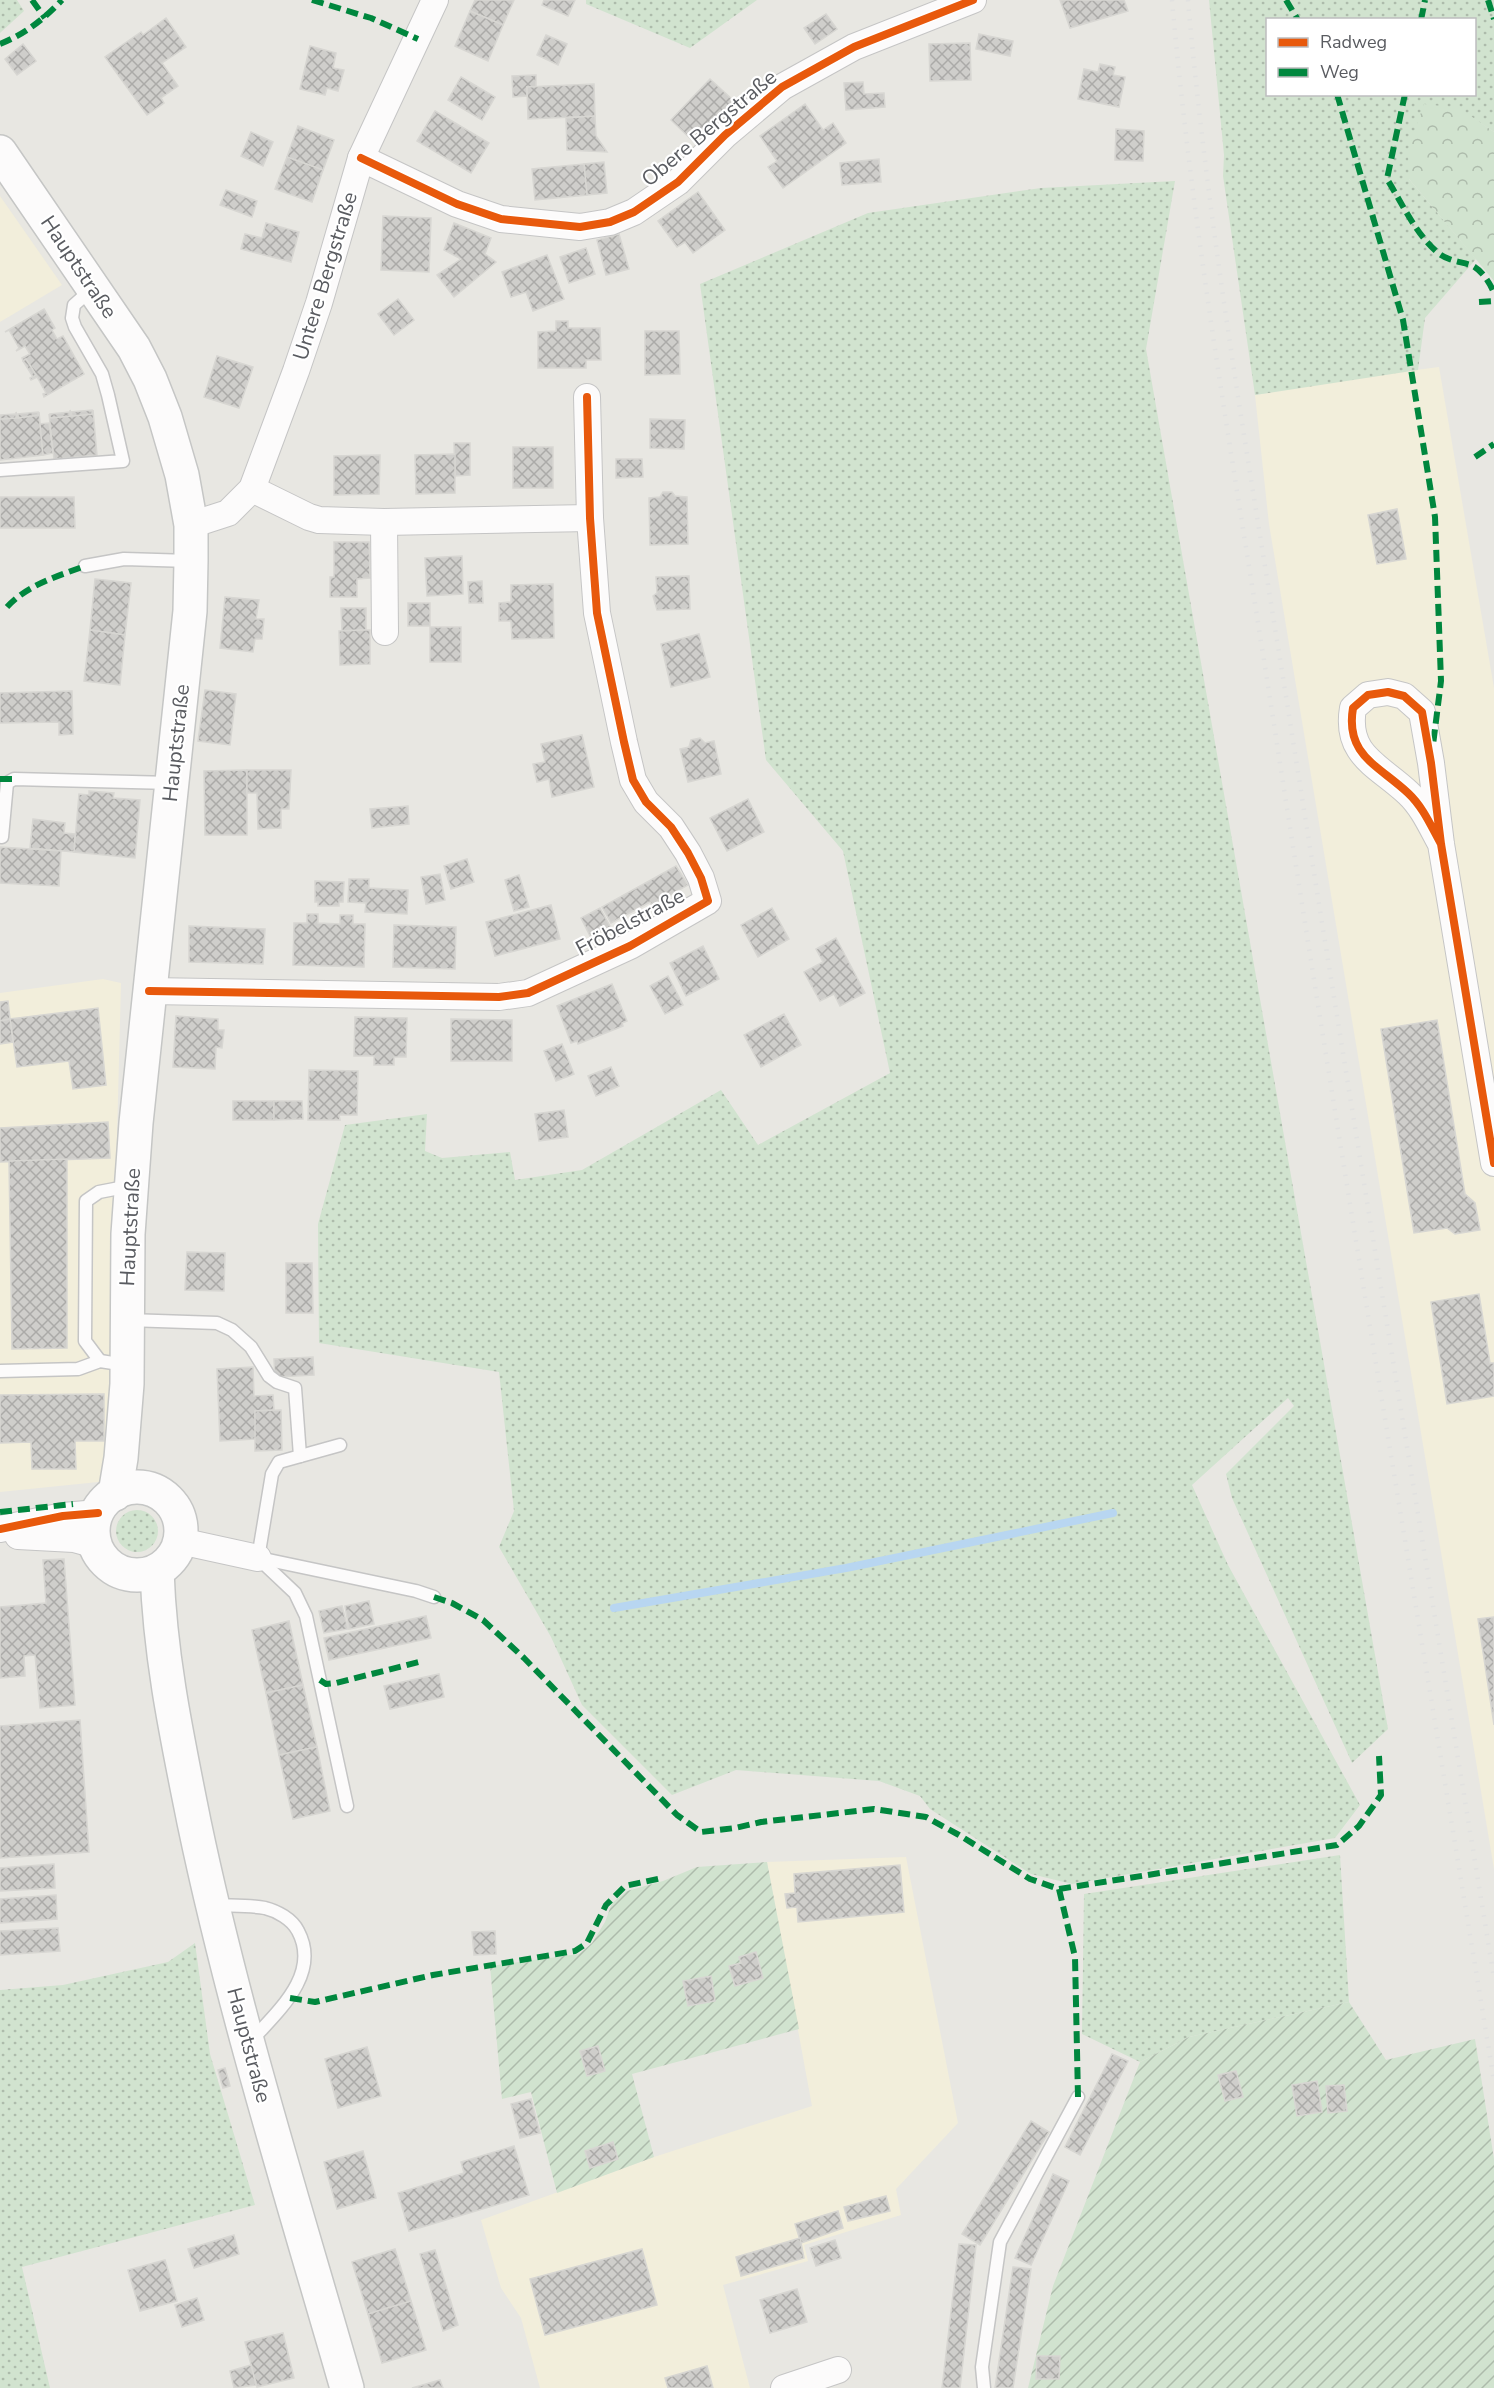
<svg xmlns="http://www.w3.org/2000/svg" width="1494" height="2388" viewBox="0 0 1494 2388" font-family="'Nunito Sans',sans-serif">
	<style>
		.commercial { fill: #f2eedb }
		.grass { fill: url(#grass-dots); fill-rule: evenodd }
		.forest { fill: url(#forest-crowns) }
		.garden { fill: url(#garden-furrows) }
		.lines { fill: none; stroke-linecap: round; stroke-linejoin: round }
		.stream { stroke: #b8d6f1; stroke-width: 8 }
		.building { fill: url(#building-cross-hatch); stroke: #d7d6d2; stroke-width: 1.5 }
		.service-casing { stroke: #c5c5c5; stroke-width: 15 }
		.minor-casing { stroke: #c5c5c5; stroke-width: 28 }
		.secondary-casing { stroke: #c5c6c5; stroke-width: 36 }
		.service { stroke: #fcfbfb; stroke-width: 12 }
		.minor { stroke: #fcfbfb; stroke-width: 26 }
		.secondary { stroke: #fcfbfb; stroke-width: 33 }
		.rail { stroke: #e1e1e0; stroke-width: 4.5; stroke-dasharray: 1.5 8; stroke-linecap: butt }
		.quiet { stroke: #00873e; stroke-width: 6; stroke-dasharray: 12 6; stroke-linecap: butt }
		.cycleway-casing { stroke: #fff; stroke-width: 11 }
		.cycleway { stroke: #e8590c; stroke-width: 8 }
		.labels { text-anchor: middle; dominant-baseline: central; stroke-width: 4.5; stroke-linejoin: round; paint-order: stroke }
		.street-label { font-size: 21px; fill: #595b60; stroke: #fff }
	</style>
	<defs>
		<pattern id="grass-dots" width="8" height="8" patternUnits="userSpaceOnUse" patternTransform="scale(1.5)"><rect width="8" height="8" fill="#d1e3cf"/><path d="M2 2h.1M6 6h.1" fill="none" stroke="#adbbab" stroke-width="1.8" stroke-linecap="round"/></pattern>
		<pattern id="forest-crowns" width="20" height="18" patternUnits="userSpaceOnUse" patternTransform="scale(1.5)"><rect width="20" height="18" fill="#d1e3cf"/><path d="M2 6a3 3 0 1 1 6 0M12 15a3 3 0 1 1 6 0" fill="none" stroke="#adbbab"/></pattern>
		<pattern id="garden-furrows" width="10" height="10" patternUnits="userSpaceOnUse" patternTransform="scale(1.5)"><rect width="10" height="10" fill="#d1e3cf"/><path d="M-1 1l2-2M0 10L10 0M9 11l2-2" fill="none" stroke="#adbbab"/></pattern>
		<pattern id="building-cross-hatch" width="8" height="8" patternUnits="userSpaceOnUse" patternTransform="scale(1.5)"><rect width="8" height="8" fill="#cfcecb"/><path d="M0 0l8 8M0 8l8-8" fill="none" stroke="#abaaa8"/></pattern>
	</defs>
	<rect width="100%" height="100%" fill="#e8e7e2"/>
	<g class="commercial">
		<polygon points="0,196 62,285 0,322"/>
		<polygon points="1439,367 1494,688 1494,1869 1269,524 1255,395 1363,377"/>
		<polygon points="103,979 121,983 108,1481 0,1492 0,993"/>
		<polygon points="906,1857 958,2123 896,2189 901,2215 804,2245 808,2261 723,2285 750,2388 540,2388 521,2318 501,2288 481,2220 654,2157 812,2106 767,1862"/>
	</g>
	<g class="grass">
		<polygon points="0,0 17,0 24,11 0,33"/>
		<polygon points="586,0 757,0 690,48 586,4"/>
		<path d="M1209 0H1494V132L1459 109 1409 179 1476 259 1425 318 1418 370 1255 395 1223 176 1224 155ZM1268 20H1474V94H1268Z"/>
		<polygon points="1175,181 1146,349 1388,1729 1352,1763 1232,1498 1226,1474 1294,1406 1288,1398 1192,1485 1228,1565 1360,1805 1335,1838 1072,1884 1031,1874 930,1809 920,1796 879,1781 736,1770 672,1795 582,1705 551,1637 499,1547 514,1511 499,1372 319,1343 318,1224 345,1125 427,1114 425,1151 442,1158 510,1152 515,1180 582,1170 721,1090 758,1145 890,1073 843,851 766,760 700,284 868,213 1041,188"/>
		<circle cx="137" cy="1531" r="21"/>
		<polygon points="1340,1855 1349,2002 1189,2037 1140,2062 1082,2034 1084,1894"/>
		<polygon points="195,1943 210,2054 255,2205 22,2267 50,2388 0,2388 0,1990 63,1985 168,1962"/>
	</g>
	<polygon class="forest" points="1424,104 1459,108 1494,132 1494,281 1409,179 1408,150"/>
	<g class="garden">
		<polygon points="767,1862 799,2029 632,2074 654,2157 557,2193 531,2092 502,2099 490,1966 579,1954 592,1943 605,1922 612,1903 627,1891 663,1881 697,1867"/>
		<polygon points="1349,2002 1386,2060 1475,2039 1494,2159 1494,2388 1028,2388 1053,2286 1140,2062 1189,2037"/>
	</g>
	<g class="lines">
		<polyline class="stream" points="614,1608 846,1568 1113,1513"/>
	</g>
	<g class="building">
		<polygon points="475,0 514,0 503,25 470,11"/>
		<polygon points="544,0 575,0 568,16 542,5"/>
		<polygon points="1060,0 1124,0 1128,11 1070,28"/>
		<polygon points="470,11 503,25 488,61 455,46"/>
		<polygon points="826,14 837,29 815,44 804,28"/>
		<polygon points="166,18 186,47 162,63 178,86 161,98 164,103 147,115 105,57 141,32 143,35"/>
		<polygon points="979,34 1013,41 1010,56 976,49"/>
		<polygon points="546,35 567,44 558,65 537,55"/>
		<polygon points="970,43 971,80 930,81 929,44"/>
		<polygon points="23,44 36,61 17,75 5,59"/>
		<polygon points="310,46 336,53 333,68 344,70 338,91 327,88 325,95 300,89"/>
		<polygon points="1100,64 1115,67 1113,75 1125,77 1119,107 1078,99 1084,69 1098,72"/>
		<polygon points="536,75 536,87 527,87 527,96 513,97 512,76"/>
		<polygon points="461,77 495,97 482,120 448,100"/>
		<polygon points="710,79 734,101 695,143 671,120"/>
		<polygon points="863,82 864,94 884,93 885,107 846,110 844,83"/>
		<polygon points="594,84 595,116 528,119 527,87"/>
		<polygon points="805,104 823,130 833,123 846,143 783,188 768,167 777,161 760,136"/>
		<polygon points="435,111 489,143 471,173 417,141"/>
		<polygon points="595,116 596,136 607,152 567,150 566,118"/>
		<polygon points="298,126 334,140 323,170 287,157"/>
		<polygon points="1116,129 1144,131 1143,161 1115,160"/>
		<polygon points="251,132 273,142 263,166 241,156"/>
		<polygon points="287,157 323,170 312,202 275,189"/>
		<polygon points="879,159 881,182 842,185 840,163"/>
		<polygon points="604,162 607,193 587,195 584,164"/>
		<polygon points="584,164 587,195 535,200 532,169"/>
		<polygon points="226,190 257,201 252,217 220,205"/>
		<polygon points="698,192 725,230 693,253 685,242 677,247 658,221"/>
		<polygon points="383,216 431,218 429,272 381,270"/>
		<polygon points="266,223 299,232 291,262 241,249 245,234 262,238"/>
		<polygon points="454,223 491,238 485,254 496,262 454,297 437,275 461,259 444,250"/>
		<polygon points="619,234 629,269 606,275 597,240"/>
		<polygon points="586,248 595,274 569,283 560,257"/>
		<polygon points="547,255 564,299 533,311 526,292 511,297 502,272"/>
		<polygon points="398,299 414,320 394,335 378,314"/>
		<polygon points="44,309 55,328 52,330 57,339 63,336 84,374 44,397 43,394 46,393 37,377 31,380 30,378 36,375 26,359 23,361 22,358 30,354 25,346 16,351 19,348 9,330 5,332"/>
		<polygon points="556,321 568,321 568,328 600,328 601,360 586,360 586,368 538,368 538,332 556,331"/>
		<polygon points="645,331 679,331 680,374 645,375"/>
		<polygon points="217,356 253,367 239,408 204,397"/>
		<polygon points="26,359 36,375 33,377 23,361"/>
		<polygon points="70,410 72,416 92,414 93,410 97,455 54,459 49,414 50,418 70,416"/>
		<polygon points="92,410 92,414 72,416 71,412"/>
		<polygon points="16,412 18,418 38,415 39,412 43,455 0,460 0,419 16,418"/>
		<polygon points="38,412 38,415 18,418 18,414"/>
		<polygon points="70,412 70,416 50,418 50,414"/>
		<polygon points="16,414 16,418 0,419 0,415"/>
		<polygon points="650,419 685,420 684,449 650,448"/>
		<polygon points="49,423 53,453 43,455 40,424"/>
		<polygon points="454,443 470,443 470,475 455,476"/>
		<rect x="513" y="447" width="40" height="41"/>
		<polygon points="455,454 455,493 416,494 415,455"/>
		<polygon points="380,455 379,494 334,495 334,456"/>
		<polygon points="616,459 642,459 643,477 616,478"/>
		<polygon points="663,492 672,492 675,496 687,497 688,544 650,545 649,498 660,497"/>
		<polygon points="0,497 74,497 75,528 0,528"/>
		<polygon points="1397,509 1406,559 1377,564 1368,515"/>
		<polygon points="334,542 369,542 370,578 357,579 357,597 330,597 330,577 334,577"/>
		<polygon points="462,556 463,594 427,596 425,558"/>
		<polygon points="689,576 690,609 657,610 653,596 657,593 656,577"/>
		<polygon points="95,579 131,583 125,635 90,630"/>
		<polygon points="482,581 483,603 469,603 468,582"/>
		<polygon points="553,584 554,638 512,639 511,621 499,621 499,603 511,602 511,585"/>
		<polygon points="225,597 259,600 256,619 264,619 262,639 255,639 253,652 220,648"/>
		<rect x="408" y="603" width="22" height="23"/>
		<polygon points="341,608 366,608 366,630 342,631"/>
		<rect x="430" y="627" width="31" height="35"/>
		<polygon points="90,630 125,635 120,685 84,681"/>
		<polygon points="366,630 370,630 370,664 340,665 339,631"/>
		<polygon points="699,634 710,677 671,687 661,644"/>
		<polygon points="205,690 236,694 230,745 198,741"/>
		<polygon points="72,691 73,734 59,735 59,722 0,723 0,693"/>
		<polygon points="582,735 594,787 552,797 549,779 537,782 533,764 545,762 541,744"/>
		<polygon points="700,738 705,743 714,741 721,774 688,782 680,749 689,747 691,740"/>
		<polygon points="247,770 247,835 205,835 204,771"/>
		<polygon points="247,770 291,770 289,809 281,809 281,828 258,829 257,793 247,793"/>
		<polygon points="89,791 114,793 113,798 140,800 135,858 74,852 79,794 89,795"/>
		<polygon points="748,799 764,832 727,851 710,818"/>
		<polygon points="408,806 409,824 372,828 370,809"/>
		<polygon points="33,819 65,823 64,833 75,834 74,852 30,848"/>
		<polygon points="0,847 61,851 59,886 0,883"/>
		<polygon points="467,859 474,882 451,889 444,866"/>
		<polygon points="676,866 688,885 652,905 650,902 611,923 602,907"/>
		<polygon points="440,874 445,900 426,904 421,877"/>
		<polygon points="519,875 529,907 514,911 505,880"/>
		<polygon points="349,879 369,879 369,888 408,890 407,914 365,912 366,903 348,902"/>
		<polygon points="315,881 344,882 343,902 339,902 339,906 318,906 318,902 315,902"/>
		<polygon points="551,905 560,939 495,956 486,922"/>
		<polygon points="600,908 611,928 591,938 581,918"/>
		<polygon points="772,908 789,939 758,957 741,925"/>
		<polygon points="307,914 318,914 318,923 340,924 340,915 353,915 353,924 365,924 364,967 293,965 294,923 307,923"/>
		<polygon points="394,925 456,927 455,969 393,967"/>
		<polygon points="189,926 265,929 263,964 189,962"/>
		<polygon points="836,938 865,993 840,1006 834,994 820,1001 804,972 823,962 816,949"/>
		<polygon points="703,946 719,979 686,996 670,963"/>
		<polygon points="668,976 683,1005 665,1014 650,986"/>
		<polygon points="612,984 627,1021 622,1023 623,1026 578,1044 577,1041 571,1043 557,1006"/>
		<polygon points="8,1001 10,1019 0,1021 0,1002"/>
		<polygon points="98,1008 106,1085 73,1089 69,1061 17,1067 10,1019"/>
		<polygon points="784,1014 801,1045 761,1067 744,1035"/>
		<polygon points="176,1016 218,1019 218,1030 224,1030 222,1048 216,1047 215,1069 173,1067"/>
		<polygon points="355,1017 407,1018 406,1057 394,1057 394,1065 374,1065 374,1056 354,1056"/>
		<polygon points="10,1019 13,1042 0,1044 0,1021"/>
		<polygon points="451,1019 512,1020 512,1061 451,1061"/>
		<polygon points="1437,1020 1465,1194 1475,1203 1480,1230 1455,1234 1447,1228 1414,1233 1381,1029"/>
		<polygon points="562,1044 574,1074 556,1081 544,1051"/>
		<polygon points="611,1067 619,1086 596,1096 588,1076"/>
		<polygon points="309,1070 358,1071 357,1115 339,1115 340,1120 308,1120"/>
		<rect x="233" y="1101" width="41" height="19"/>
		<polygon points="274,1101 302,1101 303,1119 274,1120"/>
		<polygon points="564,1110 568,1137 539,1141 535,1114"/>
		<polygon points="108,1122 110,1158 0,1162 0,1128"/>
		<polygon points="67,1159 67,1348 12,1349 9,1161"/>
		<polygon points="187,1252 225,1253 224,1291 185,1290"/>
		<polygon points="286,1263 312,1263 313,1313 286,1313"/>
		<polygon points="1479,1294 1490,1363 1494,1363 1494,1396 1447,1404 1431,1302"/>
		<polygon points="313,1357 314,1375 275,1377 274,1359"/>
		<polygon points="253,1367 254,1396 273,1395 274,1410 255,1411 257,1439 220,1441 217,1369"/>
		<polygon points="104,1394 104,1441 75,1441 76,1469 32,1469 31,1442 0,1443 0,1395"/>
		<polygon points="281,1410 282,1450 255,1451 255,1411"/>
		<polygon points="64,1559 75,1705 40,1708 35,1655 24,1656 25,1676 0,1678 0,1607 46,1603 43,1560"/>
		<polygon points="369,1601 374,1624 349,1629 345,1606"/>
		<polygon points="342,1606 348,1629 324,1633 319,1611"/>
		<polygon points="426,1616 431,1638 329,1660 324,1638"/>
		<polygon points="1494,1617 1494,1725 1478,1619"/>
		<polygon points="289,1621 303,1685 266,1693 252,1630"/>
		<polygon points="439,1674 444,1697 390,1709 384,1686"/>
		<polygon points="303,1685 317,1747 279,1755 266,1693"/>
		<polygon points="80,1720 89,1852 0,1858 0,1726"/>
		<polygon points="317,1747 330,1811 293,1819 279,1755"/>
		<polygon points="54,1864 55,1888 0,1891 0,1868"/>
		<polygon points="900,1865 904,1912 798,1922 797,1907 787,1908 785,1894 795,1893 794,1874"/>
		<polygon points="56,1895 57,1919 0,1923 0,1899"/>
		<polygon points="58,1928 60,1951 0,1955 0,1931"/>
		<polygon points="495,1931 496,1954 474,1955 472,1932"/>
		<polygon points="756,1952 763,1978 735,1986 729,1966 741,1963 739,1957"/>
		<polygon points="711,1976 715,2001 688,2006 683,1981"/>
		<polygon points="598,2046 605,2071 587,2076 580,2051"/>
		<polygon points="367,2047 381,2096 338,2108 325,2059"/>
		<polygon points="1112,2054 1128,2061 1080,2155 1065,2147"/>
		<polygon points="225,2068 230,2086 223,2088 218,2070"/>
		<polygon points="1236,2071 1243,2097 1225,2101 1218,2075"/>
		<polygon points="1317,2081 1322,2112 1297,2116 1292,2085"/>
		<polygon points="1344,2085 1347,2111 1328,2113 1326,2086"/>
		<polygon points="531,2099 540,2133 520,2138 511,2104"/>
		<polygon points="1031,2121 1049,2132 980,2245 962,2234"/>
		<polygon points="613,2142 618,2159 590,2168 585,2151"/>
		<polygon points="514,2146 529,2195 409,2231 398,2193 464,2173 461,2162"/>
		<polygon points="363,2151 376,2198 337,2209 324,2162"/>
		<polygon points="1053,2174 1069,2181 1031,2265 1015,2258"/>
		<polygon points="886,2196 890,2211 848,2221 844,2207"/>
		<polygon points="838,2211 843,2228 801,2243 795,2224"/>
		<polygon points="234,2235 239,2254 194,2268 188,2249"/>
		<polygon points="800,2238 804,2258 741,2276 736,2257"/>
		<polygon points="835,2240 841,2258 816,2266 810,2248"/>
		<polygon points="959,2244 976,2245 960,2388 942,2388"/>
		<polygon points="395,2249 411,2301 368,2314 352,2262"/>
		<polygon points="642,2249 657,2305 545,2335 530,2279"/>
		<polygon points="435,2250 458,2325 443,2331 420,2254"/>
		<polygon points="165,2260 177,2301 140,2311 128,2270"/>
		<polygon points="1013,2267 1031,2269 1013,2388 995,2388"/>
		<polygon points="797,2289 807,2322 770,2333 760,2300"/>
		<polygon points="197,2298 204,2320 182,2327 175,2305"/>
		<polygon points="411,2301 426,2350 382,2363 368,2314"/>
		<polygon points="283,2333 294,2378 257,2387 245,2342"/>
		<polygon points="1037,2356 1060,2356 1059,2379 1036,2379"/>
		<polygon points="251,2365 256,2385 234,2388 230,2371"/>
		<polygon points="707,2366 713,2388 668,2388 665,2378"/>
		<polygon points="440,2380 443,2388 412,2388"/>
	</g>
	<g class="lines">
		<g class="service-casing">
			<g id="service">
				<polyline points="0,470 123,461 108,395 102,374 75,327 72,318 74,305 92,289"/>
				<polyline points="85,566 124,559 190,561"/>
				<polyline points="2,837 7,783 14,779 171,783"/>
				<polyline points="128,1320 217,1323 232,1330 251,1347 269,1376 277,1382 295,1388 300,1456"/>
				<polyline points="100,1361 85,1341 86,1201 99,1192 130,1186"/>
				<polyline points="0,1371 78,1369 100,1361 126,1365"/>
				<polyline points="258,1558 295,1593 306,1616 347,1806"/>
				<polyline points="258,1558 272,1474 279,1462 340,1445"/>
				<polyline points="259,1558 416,1591 434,1597"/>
				<path d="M214 1905C230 1906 249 1905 265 1908 277 1911 292 1919 298 1931 321 1974 278 2011 251 2041"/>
				<polyline points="984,2388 982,2367 1000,2242 1078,2097"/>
			</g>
		</g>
		<g class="minor-casing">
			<g id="minor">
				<polyline points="361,158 457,204 501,219 580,227 610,222 634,212 678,182 725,135 782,87 854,47 973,0"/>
				<polyline points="252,489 309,517 319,520 384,522 590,518"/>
				<polyline points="384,522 385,632"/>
				<polyline points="191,525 228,513 252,489 296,371 319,303 361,158 435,0"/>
				<path d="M1441 844C1431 826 1423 807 1408 793 1378 765 1345 755 1353 708L1368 695 1388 692 1404 696 1422 712 1431 763 1441 844 1494 1163"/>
				<polyline points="149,991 499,997 528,993 630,946 708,901 701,878 688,853 671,827 646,802 633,780 624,742 597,613 590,518 587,397"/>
				<polyline points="0,1529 63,1516 98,1513"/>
				<polyline points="18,1536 74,1539 96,1545"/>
				<polyline points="180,1541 258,1558"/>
				<polyline points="784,2388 838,2370"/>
			</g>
		</g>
		<g class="secondary-casing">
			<g id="secondary">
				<polyline points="0,152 134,348 150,379 165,417 182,475 191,525 191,561 190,611 136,1123 128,1234 127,1384 121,1458 115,1494"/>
				<circle cx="137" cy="1531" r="44"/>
				<path d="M157 1571C160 1658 177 1737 194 1822 234 2013 293 2200 347 2388"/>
			</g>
		</g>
		<use href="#service" class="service"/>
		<use href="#minor" class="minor"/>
		<use href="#secondary" class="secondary"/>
		<g class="rail">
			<path d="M1172 0C1194 249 1239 496 1277 744 1346 1190 1421 1635 1494 2081"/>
			<path d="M1188 0C1210 251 1255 498 1294 747 1359 1157 1427 1568 1494 1978"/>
		</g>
		<g class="quiet">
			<polyline points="32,0 45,18"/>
			<polyline points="312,0 371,18 418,39"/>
			<polyline points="1286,0 1298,20"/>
			<polyline points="1488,0 1494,19"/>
			<polyline points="1421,20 1425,0"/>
			<path d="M0 44C25 34 44 19 62 0"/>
			<polyline points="1337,94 1403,320 1435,517 1441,681 1433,745"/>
			<path d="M1405 94 1387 179C1402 203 1415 233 1437 252 1448 261 1458 261 1471 265 1481 269 1490 283 1494 293"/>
			<polyline points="1479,302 1494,301"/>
			<polyline points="1475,457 1494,444"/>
			<path d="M7 607C27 585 58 576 85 566"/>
			<polyline points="0,779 14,779"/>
			<polyline points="0,1512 73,1504"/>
			<polyline points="434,1597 452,1603 483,1620 524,1658 677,1815 701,1832 735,1828 761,1822 874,1809 926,1817 959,1835 1030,1879 1059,1889 1337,1845 1359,1826 1381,1795 1379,1756"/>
			<polyline points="320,1680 326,1684 336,1683 419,1662"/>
			<polyline points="1059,1889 1075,1957 1078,2097"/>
			<polyline points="290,1998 315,2002 433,1975 575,1951 587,1943 606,1905 625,1886 662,1878"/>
		</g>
		<g class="cycleway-casing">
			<g id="cycleway">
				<polyline points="361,158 457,204 501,219 580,227 610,222 634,212 678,182 725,135 782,87 854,47 973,0"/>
				<path d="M1441 844C1431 826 1423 807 1408 793 1378 765 1345 755 1353 708L1368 695 1388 692 1404 696 1422 712 1431 763 1441 844 1494 1163"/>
				<polyline points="149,991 499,997 528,993 630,946 708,901 701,878 688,853 671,827 646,802 633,780 624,742 597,613 590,518 587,397"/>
				<polyline points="0,1529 63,1516 98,1513"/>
			</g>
		</g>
		<use href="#cycleway" class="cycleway"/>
	</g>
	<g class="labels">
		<g class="street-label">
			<text transform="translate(709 128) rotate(-40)">Obere Bergstraße</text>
			<text transform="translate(79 267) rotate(56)">Hauptstraße</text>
			<text transform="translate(325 276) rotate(-73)">Untere Bergstraße</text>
			<text transform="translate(176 743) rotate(-84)">Hauptstraße</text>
			<text transform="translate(630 922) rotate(-28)">Fröbelstraße</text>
			<text transform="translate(130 1227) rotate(-87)">Hauptstraße</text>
			<text transform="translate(249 2045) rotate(75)">Hauptstraße</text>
		</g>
	</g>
	<rect x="1266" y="18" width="210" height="78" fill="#ffffff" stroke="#bdbdbf" stroke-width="1.5"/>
	<rect x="1278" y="38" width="30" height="9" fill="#e8590c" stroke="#bdbdbf" stroke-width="1.5"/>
	<text x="1320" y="48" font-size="18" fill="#595b60">Radweg</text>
	<rect x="1278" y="68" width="30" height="9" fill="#00873e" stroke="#bdbdbf" stroke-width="1.5"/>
	<text x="1320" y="78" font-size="18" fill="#595b60">Weg</text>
</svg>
